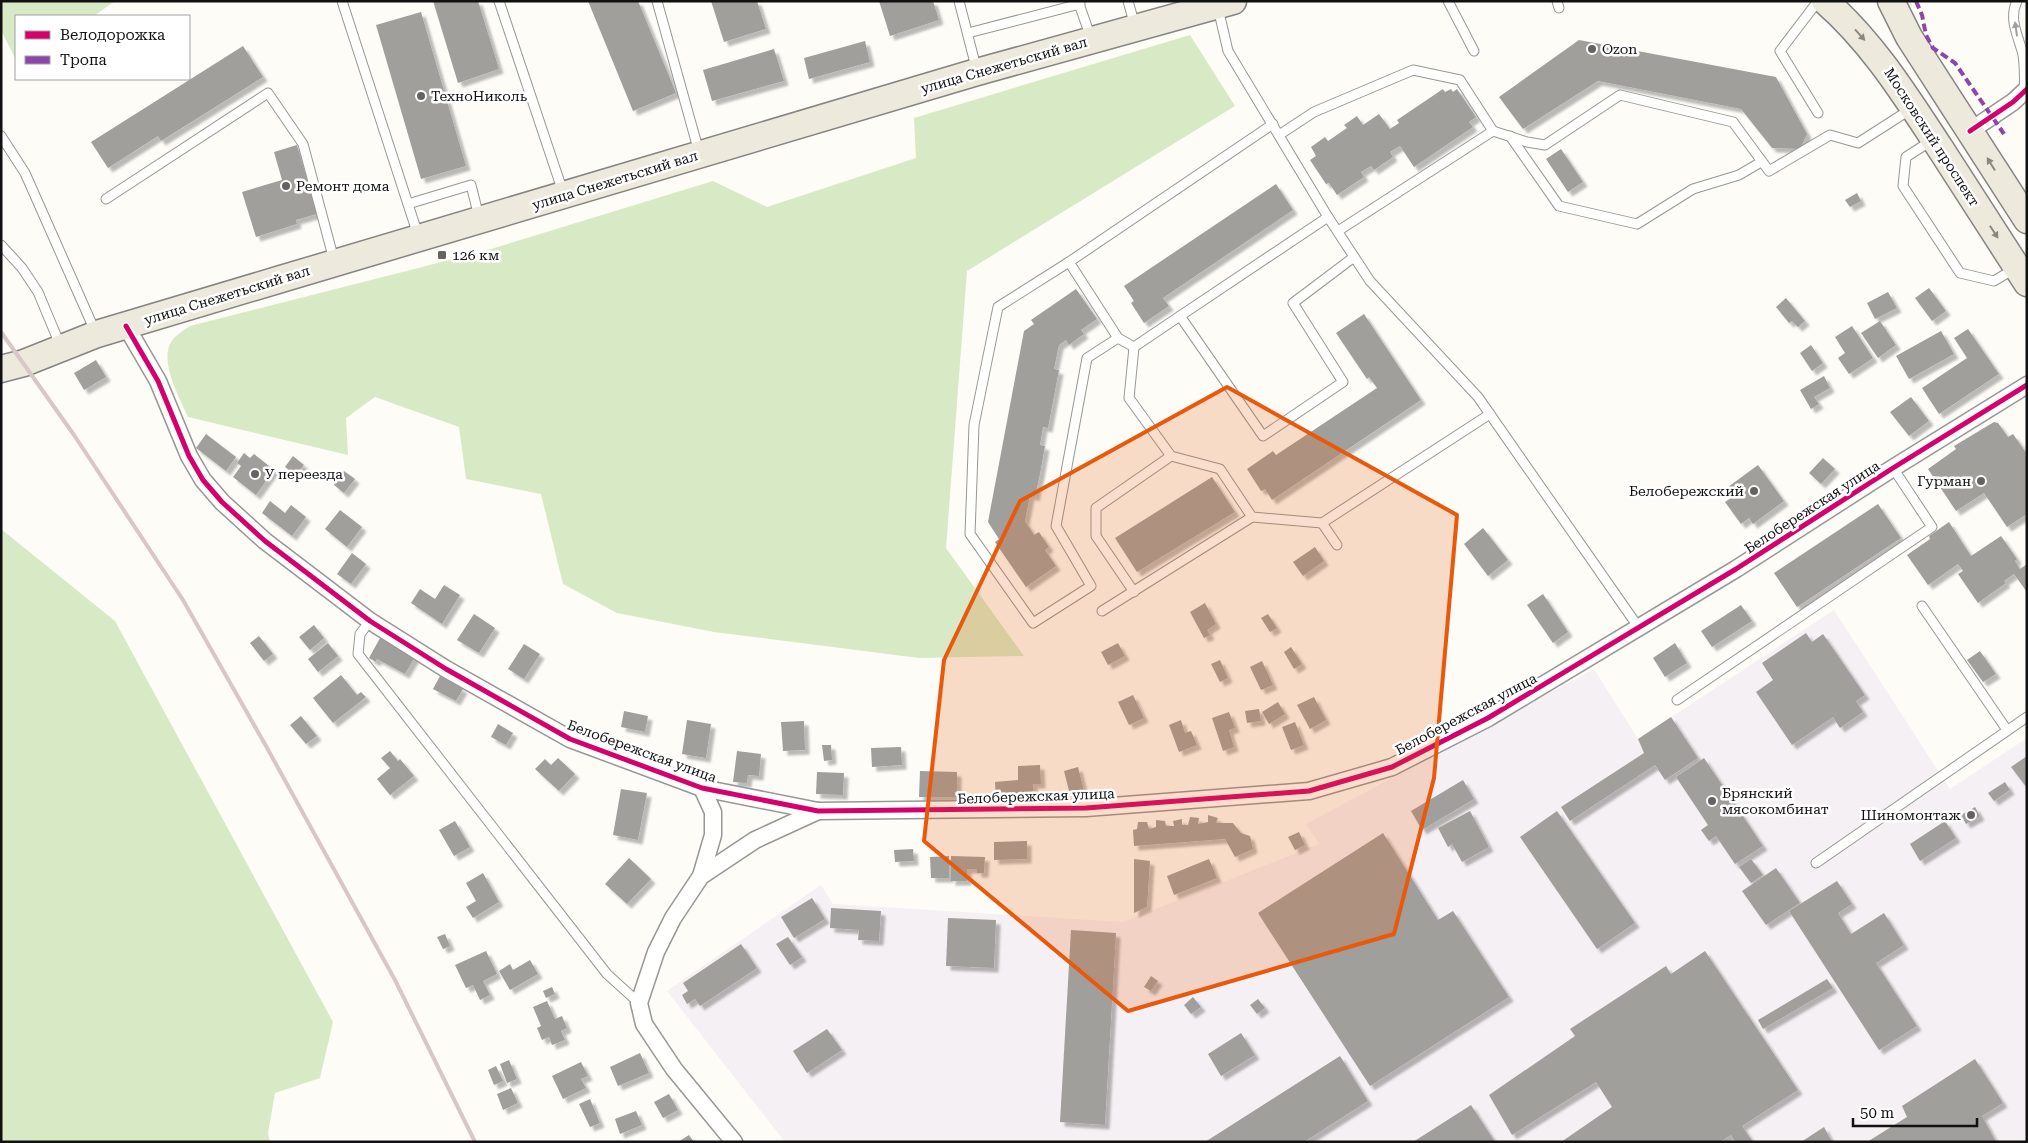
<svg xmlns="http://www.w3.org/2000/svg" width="2028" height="1143" viewBox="0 0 2028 1143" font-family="'Roboto Serif',serif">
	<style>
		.industrial { fill: #f5f0f3 }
		.forest { fill: #d8eac5 }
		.building { fill: #a19f9c; filter: url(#shadow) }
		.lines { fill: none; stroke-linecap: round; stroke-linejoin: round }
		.lane-casing { stroke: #979795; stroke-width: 11 }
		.street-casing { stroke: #979795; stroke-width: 19 }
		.primary-casing { stroke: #858482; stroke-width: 29 }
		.lane { stroke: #fffffe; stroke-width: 9 }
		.street { stroke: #fffffe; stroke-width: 16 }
		.primary { stroke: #ede9dc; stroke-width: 26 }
		.rail { stroke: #d9c6c7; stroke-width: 4 }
		.quiet { stroke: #8e44ad; stroke-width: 4; stroke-dasharray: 8 4; stroke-linecap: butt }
		.cycleway-casing { stroke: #fff; stroke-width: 8 }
		.cycleway { stroke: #d6006c; stroke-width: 5 }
		.oneway { fill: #a0a09f }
		.oneway2 { fill: #8a8881 }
		.marked { fill: #e8590c; fill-opacity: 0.2; stroke: #e8590c; stroke-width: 4; stroke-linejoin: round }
		.poi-dot { fill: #646362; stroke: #fff; stroke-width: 2 }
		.labels { text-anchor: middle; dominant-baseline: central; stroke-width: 5; stroke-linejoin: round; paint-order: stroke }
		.poi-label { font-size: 14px; fill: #111; stroke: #fff; text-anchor: start }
		.street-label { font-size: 14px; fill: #111; stroke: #fff }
	</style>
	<defs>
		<filter id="shadow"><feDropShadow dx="4.5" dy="4.5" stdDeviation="1" flood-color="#0004"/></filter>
	</defs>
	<rect width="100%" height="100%" fill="#fdfcf7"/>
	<polygon class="industrial" points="1834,610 1950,789 2027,738 2027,1142 785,1142 667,991 821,885 833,904 1123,922 1319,844 1306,824 1594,669 1638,739"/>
	<g class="forest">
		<polygon points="1,1 115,1 94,16 16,16 16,60 1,30"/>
		<path d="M1190 35 1235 106 967 271 946 548 1024 656 919 658 714 632 617 613 563 584 541 494 466 479 459 427 375 397 346 418 348 455 188 417C180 398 156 358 174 338 178 334 184 330 190 326L481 252 713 181 767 207 916 158 914 118Z"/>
		<polygon points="1,529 115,621 333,1022 320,1078 275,1093 268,1133 270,1142 1,1142"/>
	</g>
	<g class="building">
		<polygon points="433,1 478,1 499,69 458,83"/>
		<polygon points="588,1 638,1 676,93 633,111"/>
		<polygon points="711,1 757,1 766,29 724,42"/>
		<polygon points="879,1 933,1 939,20 890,36"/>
		<polygon points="421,12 466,166 421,179 376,25"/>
		<polygon points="1579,40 1776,77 1807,134 1800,149 1772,148 1741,109 1598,81 1523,129 1499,97"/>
		<polygon points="865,41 870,62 809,79 804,58"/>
		<polygon points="243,46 263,77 161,141 158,136 108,168 91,142"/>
		<polygon points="774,49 784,81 712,101 703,70"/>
		<polygon points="1443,89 1445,92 1451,89 1453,92 1457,89 1476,117 1469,122 1473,127 1414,167 1400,146 1390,152 1393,157 1374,170 1371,166 1361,172 1364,177 1337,195 1329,183 1326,184 1310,160 1316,156 1311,147 1325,137 1328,141 1347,128 1344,125 1357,116 1363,125 1379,114 1390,129 1399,123 1397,120"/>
		<polygon points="297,145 317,214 296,220 297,224 256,237 242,192 282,180 274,152"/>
		<polygon points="1561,149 1583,182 1568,192 1546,159"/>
		<polygon points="1276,184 1293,210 1163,298 1169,306 1144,323 1131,303 1134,301 1124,286"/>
		<polygon points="1857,193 1861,201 1850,207 1845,200"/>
		<polygon points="1929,288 1946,311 1932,321 1915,298"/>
		<polygon points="1076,289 1097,319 1081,330 1084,334 1069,345 1066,340 1059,345 1054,369 1059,370 1048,428 1043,427 1040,445 1045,446 1040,474 1035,497 1030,495 1025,521 1034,535 1039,532 1049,547 1045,550 1056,566 1026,587 995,542 999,539 988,522 1024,331 1034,324 1031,320"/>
		<polygon points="1888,292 1897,308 1875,319 1867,303"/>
		<polygon points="1786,298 1805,321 1798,327 1792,321 1789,323 1776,307"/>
		<polygon points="1364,314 1421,400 1272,500 1265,489 1261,491 1247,469 1273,451 1276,455 1377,388 1369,377 1367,379 1336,333"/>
		<polygon points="1880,321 1896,345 1878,358 1861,333"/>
		<polygon points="1852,326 1873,358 1849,374 1838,358 1845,353 1835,337"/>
		<polygon points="1968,329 1999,374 1939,414 1922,388 1967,358 1954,338"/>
		<polygon points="1941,331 1954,354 1909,379 1896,356"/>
		<polygon points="1811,345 1823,363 1812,371 1800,353"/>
		<polygon points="96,360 106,377 84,390 74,373"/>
		<polygon points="1824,376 1830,388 1814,397 1819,404 1811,409 1800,390"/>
		<polygon points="1911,397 1929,421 1909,436 1890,412"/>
		<polygon points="1994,422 1998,423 2008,437 2013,434 2027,454 2027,514 2007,527 1984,493 1956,511 1928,469 1956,449 1954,446"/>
		<polygon points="206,434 236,457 226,471 196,448"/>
		<polygon points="244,453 250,458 254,454 274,470 256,495 233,477 241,466 237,463"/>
		<polygon points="293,456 304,465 296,475 285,467"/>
		<polygon points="1823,458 1835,469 1821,484 1809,473"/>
		<polygon points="1758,465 1784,501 1753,524 1749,518 1741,524 1725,502 1734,496 1728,487"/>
		<polygon points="344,471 355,479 344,493 334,485"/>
		<polygon points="1212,477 1235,512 1137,572 1115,538"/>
		<polygon points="270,501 285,513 291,505 306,517 292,536 262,513"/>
		<polygon points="1878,504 1901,538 1797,607 1774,573"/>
		<polygon points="340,510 362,527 347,547 325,529"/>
		<polygon points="1949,522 1971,556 2001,536 2017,559 2015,561 2020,569 2027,564 2027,592 2014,574 2004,581 2006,583 1978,603 1958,574 1963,571 1958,564 1928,585 1907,555 1930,539 1929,536"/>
		<polygon points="1483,528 1508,560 1488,576 1464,544"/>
		<polygon points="1315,547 1324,561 1303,576 1293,562"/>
		<polygon points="352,553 366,564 351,584 337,574"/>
		<polygon points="444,585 460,595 442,624 411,603 420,589 435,599"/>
		<polygon points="1543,594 1568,632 1553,643 1527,605"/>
		<polygon points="1205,603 1216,624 1207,630 1210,635 1204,638 1190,612"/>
		<polygon points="1741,605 1752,621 1712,647 1701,631"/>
		<polygon points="474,614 495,628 479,653 457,640"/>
		<polygon points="1268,614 1277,628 1270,632 1261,618"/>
		<polygon points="314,625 324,638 310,650 299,637"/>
		<polygon points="1806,633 1812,642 1823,634 1865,695 1856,701 1863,712 1840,728 1833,717 1792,745 1756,692 1773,680 1762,663"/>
		<polygon points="259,636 273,654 264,661 250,643"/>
		<polygon points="380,638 415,657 405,674 377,659 376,662 369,658"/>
		<polygon points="328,643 338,656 318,672 308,659"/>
		<polygon points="1118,643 1125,656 1108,665 1101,652"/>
		<polygon points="1675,643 1687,663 1665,677 1653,658"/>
		<polygon points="524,644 540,654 524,679 508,669"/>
		<polygon points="1291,647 1302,664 1294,669 1284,652"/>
		<polygon points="1980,651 1996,674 1983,682 1967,660"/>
		<polygon points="1220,660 1228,678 1220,682 1211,664"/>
		<polygon points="1262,661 1273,685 1261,690 1250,667"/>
		<polygon points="341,675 357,695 361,692 366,697 333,723 313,698"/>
		<polygon points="440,676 463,689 456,701 433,689"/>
		<polygon points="1133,695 1144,718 1129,725 1118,702"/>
		<polygon points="1314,697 1326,720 1310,729 1297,705"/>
		<polygon points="1278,702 1285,714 1269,724 1262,712"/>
		<polygon points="1259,709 1261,721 1247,723 1245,711"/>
		<polygon points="624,711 648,716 645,732 621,727"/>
		<polygon points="1229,712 1235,728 1229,730 1234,747 1223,751 1212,718"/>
		<polygon points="301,716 317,736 306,744 290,725"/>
		<polygon points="1671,717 1698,758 1665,780 1655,765 1570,821 1561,807 1644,753 1638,739"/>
		<polygon points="687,720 711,724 706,758 682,754"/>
		<polygon points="1181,720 1185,733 1191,731 1197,745 1179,752 1169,725"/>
		<polygon points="804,721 805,750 783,751 781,722"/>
		<polygon points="1295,722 1304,745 1291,750 1282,727"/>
		<polygon points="498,724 513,733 506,745 491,737"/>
		<polygon points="822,745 831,745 832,760 824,761"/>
		<polygon points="901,747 902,765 872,767 871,748"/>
		<polygon points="390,751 398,761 400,759 414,776 390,795 377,779 390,768 381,758"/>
		<polygon points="737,751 761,754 759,776 748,775 747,783 733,782"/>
		<polygon points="2027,756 2027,788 2011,767"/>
		<polygon points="558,758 575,774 559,791 535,769 545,759 551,765"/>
		<polygon points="1704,758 1763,846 1735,864 1716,836 1709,841 1701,830 1708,825 1676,777"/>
		<polygon points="1040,765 1041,784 1033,784 1034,796 996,799 995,782 1018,780 1018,766"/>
		<polygon points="1078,767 1084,791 1070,795 1064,771"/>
		<polygon points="920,771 957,772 957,797 919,797"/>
		<polygon points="817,772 844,773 843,795 816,794"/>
		<polygon points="1463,780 1474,799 1422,830 1411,811"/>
		<polygon points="2005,782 2010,790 1994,801 1988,793"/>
		<polygon points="621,789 647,793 638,840 613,835"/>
		<polygon points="1975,807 1980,816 1966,824 1961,815"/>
		<polygon points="1470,811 1489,847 1462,862 1452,844 1448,847 1438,828"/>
		<polygon points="1557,811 1635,923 1597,949 1520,837"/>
		<polygon points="1208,815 1218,818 1216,823 1233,823 1241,833 1250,836 1253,849 1235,857 1225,839 1134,846 1133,830 1137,829 1138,822 1147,822 1149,829 1156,827 1156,820 1165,821 1166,826 1174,826 1173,821 1182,819 1182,825 1188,825 1190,817 1199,818 1198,824 1208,822"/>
		<polygon points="455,821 470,847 454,856 439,830"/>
		<polygon points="1945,821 1956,838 1920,861 1910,844"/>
		<polygon points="1299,832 1305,845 1295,850 1288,837"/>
		<polygon points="1383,833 1438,920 1453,911 1509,997 1370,1086 1258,913"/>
		<polygon points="1027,841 1027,859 994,860 994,842"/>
		<polygon points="913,849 914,861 895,862 894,850"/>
		<polygon points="949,856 949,878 931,878 930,857"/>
		<polygon points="951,856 985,857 984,873 977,873 977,869 967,869 967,881 951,881"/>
		<polygon points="629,858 651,879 627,904 605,884"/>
		<polygon points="1134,859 1150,861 1147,907 1134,913"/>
		<polygon points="1209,859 1217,878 1174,895 1167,876"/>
		<polygon points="1751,859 1763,875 1751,883 1739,867"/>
		<polygon points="1776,868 1800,903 1766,925 1742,891"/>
		<polygon points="483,873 499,902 473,918 466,907 476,901 466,883"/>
		<polygon points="1837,881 1852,904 1838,913 1851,934 1884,913 1904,945 1876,963 1917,1026 1879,1050 1789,911"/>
		<polygon points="812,898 825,919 794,938 781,917"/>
		<polygon points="831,908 881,911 879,941 858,940 859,930 830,928"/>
		<polygon points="948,918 996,920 994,968 946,966"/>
		<polygon points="1071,930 1116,933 1105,1125 1060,1122"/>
		<polygon points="445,934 450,946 443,949 437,937"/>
		<polygon points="788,937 802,957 790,965 776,944"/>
		<polygon points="741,944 757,968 700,1006 695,999 687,1004 682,995 688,991 683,983"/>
		<polygon points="486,951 497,974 483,981 490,995 480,1000 473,985 466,988 455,965"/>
		<polygon points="1705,951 1798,1090 1742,1126 1753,1142 1735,1142 1731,1135 1720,1142 1561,1142 1612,1107 1596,1082 1512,1135 1489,1095 1575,1036 1570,1029 1666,966 1671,974"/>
		<polygon points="530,960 538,974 510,990 499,971 510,964 513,970"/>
		<polygon points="1151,976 1158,981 1151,991 1144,987"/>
		<polygon points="1827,979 1833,988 1763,1029 1758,1020"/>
		<polygon points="552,987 555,994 546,998 543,991"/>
		<polygon points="1193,997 1201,1007 1191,1014 1184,1005"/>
		<polygon points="1258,999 1265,1008 1257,1014 1250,1005"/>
		<polygon points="547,1001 555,1019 562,1016 567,1028 561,1031 565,1040 552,1045 549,1037 542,1040 537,1028 541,1026 533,1007"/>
		<polygon points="827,1029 842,1050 807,1073 793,1051"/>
		<polygon points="1241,1033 1255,1055 1221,1076 1208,1054"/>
		<polygon points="640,1053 649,1073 618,1086 610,1067"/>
		<polygon points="1340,1056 1368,1101 1304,1142 1205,1142"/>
		<polygon points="1975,1059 2003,1103 1982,1116 1996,1142 1867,1142 1907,1117 1902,1106"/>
		<polygon points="509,1060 517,1079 507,1083 500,1064"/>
		<polygon points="581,1062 588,1076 581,1079 586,1088 563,1099 552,1076"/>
		<polygon points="496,1066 503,1081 494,1085 488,1070"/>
		<polygon points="511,1088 518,1103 503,1110 497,1094"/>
		<polygon points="669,1094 678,1110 663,1118 654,1102"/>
		<polygon points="590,1099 600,1123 590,1127 579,1104"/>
		<polygon points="1471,1105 1495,1142 1413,1142"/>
		<polygon points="636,1111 642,1125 620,1134 615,1119"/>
		<polygon points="1824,1127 1832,1142 1801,1142"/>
		<polygon points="689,1135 694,1142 678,1142"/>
	</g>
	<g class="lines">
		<g class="lane-casing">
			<g id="lane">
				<polyline points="342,1 418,235"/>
				<polyline points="499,1 563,192"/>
				<polyline points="657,1 699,152"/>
				<polyline points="959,1 977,71"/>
				<polyline points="1078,1 1091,38"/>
				<polyline points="1128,1 1135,26"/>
				<polyline points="1448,1 1474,51"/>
				<polyline points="1557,1 1559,8"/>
				<path d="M2017 1C2008 20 2019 37 2023 55 2025 67 2024 80 2025 91"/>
				<polyline points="1218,8 1228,51 1328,217 1370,281 1478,397 1639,628"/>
				<polyline points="968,33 1080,4"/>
				<polyline points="1818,113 1780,51 1818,1"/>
				<polyline points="1493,131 1527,142 1545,145 1620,95 1733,122 1769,171 1830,135 1858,143 1911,109"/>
				<polyline points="1279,135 1314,112 1413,70 1460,80 1493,131 1338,231"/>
				<polyline points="1,136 25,173 95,331"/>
				<polyline points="1510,136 1559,206 1637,224 1693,189 1739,175 1761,162"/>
				<polyline points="1931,141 1906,157 1903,186 1960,273 1994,281 2014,269"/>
				<polyline points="106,199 268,93 303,144 334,260"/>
				<polyline points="408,204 471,185 479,217"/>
				<polyline points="1328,217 1180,316 1263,436 1343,382 1293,303 1354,257"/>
				<polyline points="1,245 22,268 38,292 61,347"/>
				<polyline points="1069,262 1273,124"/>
				<polyline points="1118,338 1069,262 998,307 974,425 970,534 1033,623 1091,586 1056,526 1087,358 1118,338 1134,347 1180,316"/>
				<polyline points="1134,347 1129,398 1171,456 1220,469 1252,517 1322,523"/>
				<polyline points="1337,545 1322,523 1490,414"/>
				<polyline points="1134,592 1096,536 1096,508 1171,456"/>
				<polyline points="1922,606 2007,730"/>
				<polyline points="1102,611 1252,517"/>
				<polyline points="370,621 360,634 358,654 607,974 639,1003"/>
				<polyline points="1677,700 1932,527 1893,468"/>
				<polyline points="1816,863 2027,717"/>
			</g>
		</g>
		<g class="street-casing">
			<g id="street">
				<polyline points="1970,131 2013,102 2027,89"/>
				<polyline points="126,326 158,381 189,456 203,480 222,502 265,541 370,621 446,669 570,739 702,788 818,811 1086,808 1309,791 1392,767 1488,718 1736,569 1893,468 2027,385"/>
				<polyline points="701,876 713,835 713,812 702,788"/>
				<polyline points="734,1142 674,1069 644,1024 639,1003 656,952 673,918 701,876 755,840 818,811"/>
			</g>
		</g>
		<g class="primary-casing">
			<g id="primary">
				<path d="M1825 1C1873 43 1905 95 1940 148 1969 193 1998 238 2027 283"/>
				<polyline points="1891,1 1909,37 2027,220"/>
				<polyline points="1,369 24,363 97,334 281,279 977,72 1233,1"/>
			</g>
		</g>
		<use href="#lane" class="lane"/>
		<use href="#street" class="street"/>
		<use href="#primary" class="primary"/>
		<polyline class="rail" points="1,332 74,435 183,600 266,746 395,980 475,1142"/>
		<polyline class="quiet" points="1916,1 1922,15 1926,35 1933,48 1955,63 2004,134"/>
		<g class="cycleway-casing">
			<g id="cycleway">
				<polyline points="1970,131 2013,102 2027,89"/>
				<polyline points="126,326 158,381 189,456 203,480 222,502 265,541 370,621 446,669 570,739 702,788 818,811 1086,808 1309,791 1392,767 1488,718 1736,569 1893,468 2027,385"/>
			</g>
		</g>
		<use href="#cycleway" class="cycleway"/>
	</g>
	<defs><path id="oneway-solid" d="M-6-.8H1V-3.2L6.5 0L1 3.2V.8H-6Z" transform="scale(1.25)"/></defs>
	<use class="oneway" href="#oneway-solid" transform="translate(2016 29) rotate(-98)"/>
	<g class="oneway2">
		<use href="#oneway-solid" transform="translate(1860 35) rotate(48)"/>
		<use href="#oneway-solid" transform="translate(1991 164) rotate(-122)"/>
		<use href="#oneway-solid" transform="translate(1994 232) rotate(57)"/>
	</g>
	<path class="marked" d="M1227 387 1457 515 1434 778 1394 934 1128 1011 924 841 944 660 1020 501Z"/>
	<g class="poi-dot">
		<circle cx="1592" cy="49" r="5"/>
		<circle cx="421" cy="96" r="5"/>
		<circle cx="286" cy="186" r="5"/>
		<rect x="437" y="250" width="10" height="10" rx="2.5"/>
		<circle cx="255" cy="474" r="5"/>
		<circle cx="1981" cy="481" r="5"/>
		<circle cx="1754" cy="491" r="5"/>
		<circle cx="1712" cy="801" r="5"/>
		<circle cx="1971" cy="815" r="5"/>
	</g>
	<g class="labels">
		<g class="poi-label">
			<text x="1602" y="49">Ozon</text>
			<text x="431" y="96">ТехноНиколь</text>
			<text x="296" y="186">Ремонт дома</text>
			<text x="452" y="255">126 км</text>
			<text x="265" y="474">У переезда</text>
			<text x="1971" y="481" text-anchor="end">Гурман</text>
			<text x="1744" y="491" text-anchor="end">Белобережский</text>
			<text x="1722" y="793">Брянский<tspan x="1722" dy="16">мясокомбинат</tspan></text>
			<text x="1961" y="815" text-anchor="end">Шиномонтаж</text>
		</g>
		<g class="street-label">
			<text transform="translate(1004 65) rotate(-16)">улица Снежетьский вал</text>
			<text transform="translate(1932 137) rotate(57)">Московский проспект</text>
			<text transform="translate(615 180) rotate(-17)">улица Снежетьский вал</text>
			<text transform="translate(227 295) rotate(-17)">улица Снежетьский вал</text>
			<text transform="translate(1812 507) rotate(-33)">Белобережская улица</text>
			<text transform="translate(1466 714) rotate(-28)">Белобережская улица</text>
			<text transform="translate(642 751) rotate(20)">Белобережская улица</text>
			<text transform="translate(1036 796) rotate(-2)">Белобережская улица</text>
		</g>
	</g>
	<rect width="2028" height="1143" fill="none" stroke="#111111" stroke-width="5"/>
	<rect x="15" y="15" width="175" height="65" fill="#ffffff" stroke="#a0a0a0"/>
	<rect x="25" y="31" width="25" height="8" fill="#d6006c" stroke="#a0a0a0"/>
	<text x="60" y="40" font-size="15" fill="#111111">Велодорожка</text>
	<rect x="25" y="56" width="25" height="8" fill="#8e44ad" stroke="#a0a0a0"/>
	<text x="60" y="65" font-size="15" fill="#111111">Тропа</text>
	<path d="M1853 1118v8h124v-8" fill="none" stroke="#111111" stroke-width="2.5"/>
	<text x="1860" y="1118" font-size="15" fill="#111111" stroke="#ffffff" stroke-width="4" paint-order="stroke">50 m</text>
</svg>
